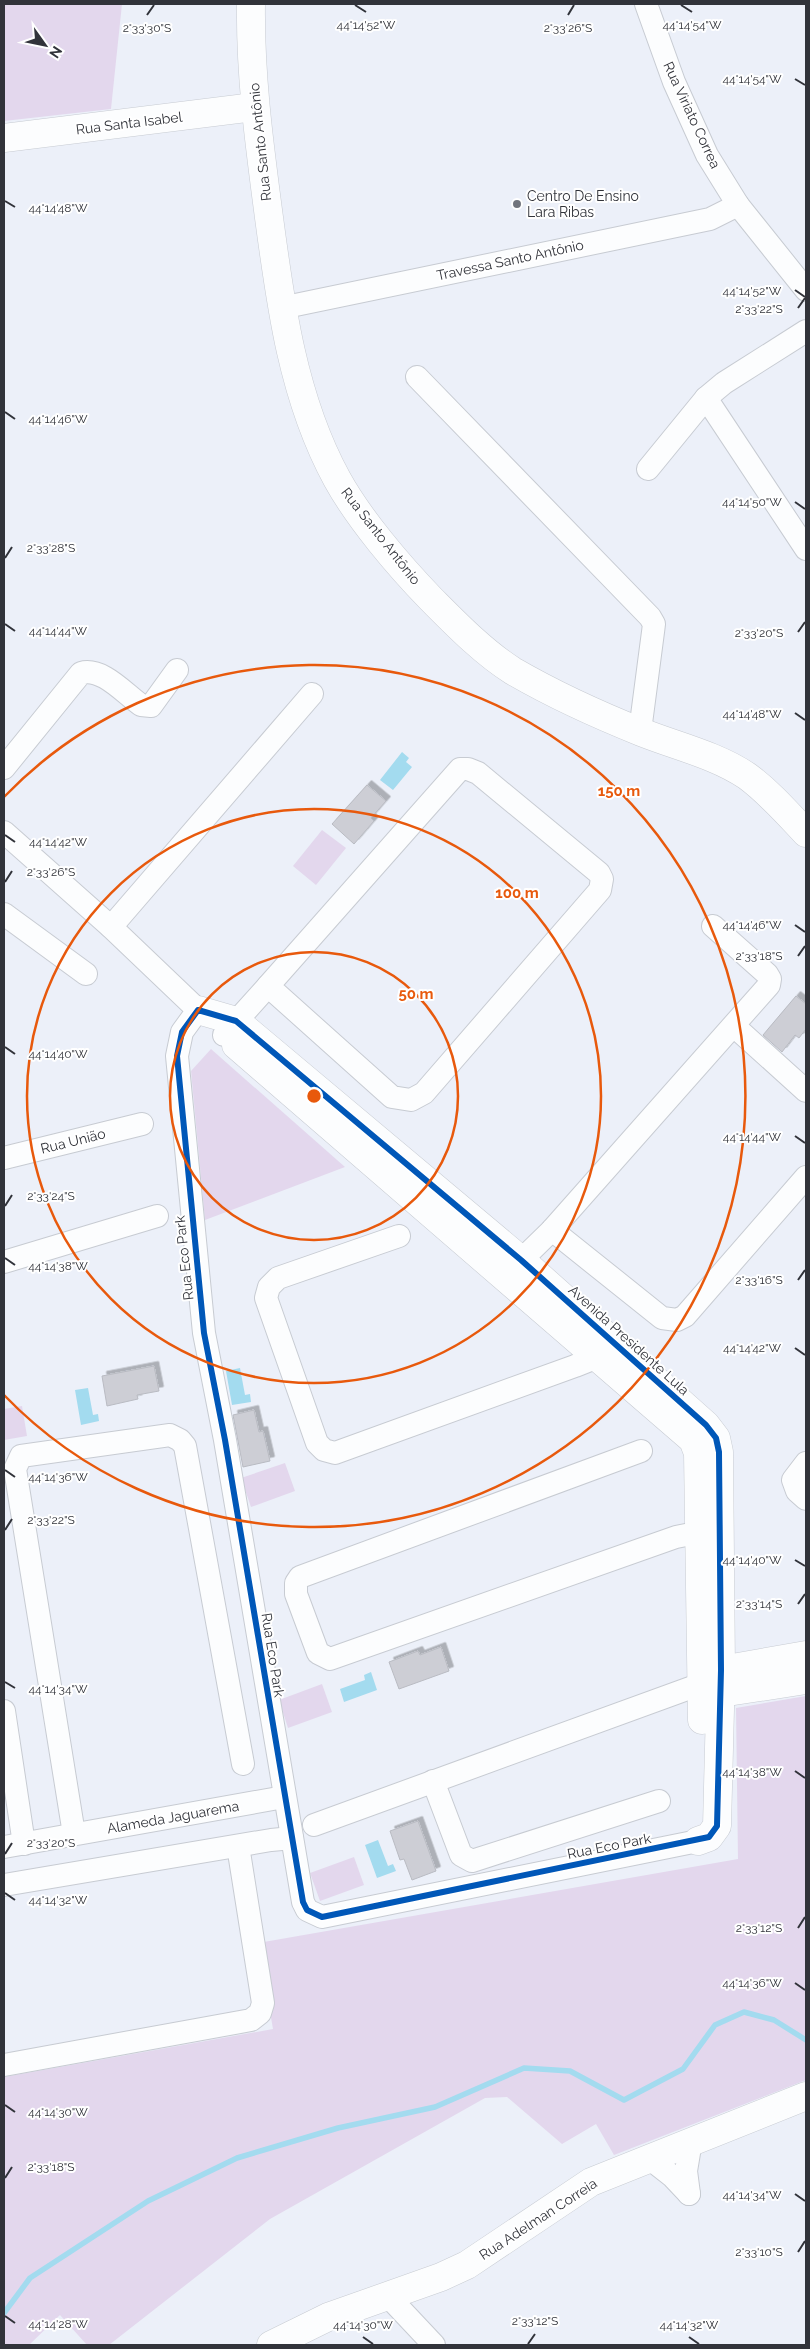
<svg xmlns="http://www.w3.org/2000/svg" width="810" height="2349" viewBox="0 0 810 2349" font-family="Raleway,sans-serif">
	<style>
		.green { fill: #e3d7ed }
		.water { fill: #a3dbef }
		.lines { fill: none; stroke-linecap: round; stroke-linejoin: round }
		.stream { stroke: #a3dbef; stroke-width: 5.5 }
		.building { fill: #cdced5; stroke: #b9bbc2; filter: url(#shadow) }
		.street-casing { stroke: #c7cbd2; stroke-width: 24 }
		.secondary-casing { stroke: #c7cbd2; stroke-width: 29 }
		.street { stroke: #fcfdfe; stroke-width: 22 }
		.secondary { stroke: #fcfdfe; stroke-width: 28 }
		.cycleway-casing { stroke: #fff; stroke-width: 9 }
		.cycleway { stroke: #0057b8; stroke-width: 6 }
		.ticks { fill: none; stroke: #31333a; stroke-width: 2 }
		.ring { fill: none; stroke: #e8590c; stroke-width: 2.5 }
		.poi-dot { fill: #72757d; stroke: #fff; stroke-width: 2 }
		.labels { text-anchor: middle; dominant-baseline: central; stroke-width: 4; stroke-linejoin: round; paint-order: stroke }
		.street-label { font-size: 14px; fill: #31333a; stroke: #fff }
		.poi-label { font-size: 14px; fill: #31333a; stroke: #fff; text-anchor: start }
		.ticks-label { font-size: 12px; text-anchor: middle; fill: #31333a; stroke: #fff; stroke-width: 4; stroke-linejoin: round; paint-order: stroke }
		.centre { fill: #e8590c; stroke: #fff; stroke-width: 2.5 }
		.ring-label { font-size: 15px; text-anchor: middle; font-weight: bold; fill: #e8590c; stroke: #fff; stroke-width: 4; stroke-linejoin: round; paint-order: stroke }
	</style>
	<defs>
		<filter id="shadow"><feDropShadow dx="4.5" dy="-4.5" stdDeviation="0" flood-color="#0004"/></filter>
	</defs>
	<rect width="100%" height="100%" fill="#ecf0f9"/>
	<g class="green">
		<polygon points="4,4 122,4 111,109 4,121"/>
		<polygon points="322,830 346,848 316,885 293,866"/>
		<polygon points="211,1049 345,1167 205,1220 191,1071"/>
		<polygon points="22,1406 27,1436 4,1440 4,1409"/>
		<polygon points="285,1463 295,1491 251,1507 241,1478"/>
		<polygon points="322,1684 332,1712 288,1728 279,1700"/>
		<polygon points="806,1696 806,2080 614,2155 596,2124 562,2144 507,2097 485,2098 270,2219 109,2345 87,2345 60,2315 29,2345 4,2345 4,2077 273,2029 258,1943 738,1859 736,1708"/>
		<polygon points="354,1857 364,1885 320,1901 310,1873"/>
	</g>
	<g class="water">
		<polygon points="402,752 409,758 406,762 412,767 393,790 380,780"/>
		<polygon points="240,1368 245,1395 250,1394 251,1402 232,1405 226,1371"/>
		<polygon points="88,1388 93,1415 98,1414 99,1421 81,1425 75,1390"/>
		<polygon points="371,1672 377,1690 344,1702 340,1689 365,1680 364,1675"/>
		<polygon points="378,1840 388,1866 393,1864 396,1871 377,1878 365,1845"/>
	</g>
	<g class="lines">
		<polyline class="stream" points="4,2313 30,2278 148,2201 237,2158 338,2128 435,2107 524,2068 570,2071 624,2100 683,2069 715,2025 744,2012 774,2020 806,2040"/>
	</g>
	<g class="building">
		<polygon points="367,785 386,801 371,818 374,821 354,844 332,824"/>
		<polygon points="796,996 806,1004 806,1029 799,1038 795,1035 782,1052 763,1035"/>
		<polygon points="154,1366 159,1391 137,1395 138,1399 107,1406 102,1376"/>
		<polygon points="254,1410 259,1432 263,1431 270,1461 243,1467 233,1415"/>
		<polygon points="441,1647 449,1671 399,1689 389,1662 418,1651 420,1655"/>
		<polygon points="418,1821 436,1871 412,1880 404,1859 400,1860 390,1831"/>
	</g>
	<g class="lines">
		<g class="street-casing">
			<g id="street">
				<polyline points="646,4 674,82 707,155 738,205 806,290"/>
				<polyline points="281,308 710,219 738,205"/>
				<polyline points="417,377 650,617 654,624 653,632 640,731"/>
				<polyline points="706,398 806,549"/>
				<polyline points="648,469 706,398 724,383 806,331"/>
				<path d="M4 768 81 673C102 667 124 693 141 705L151 706 177 670"/>
				<polygon points="460,769 468,769 478,773 599,873 602,879 600,890 424,1093 411,1100 392,1097 268,986"/>
				<polyline points="4,832 111,927 198,1010 182,1032 177,1056 204,1333 225,1440 303,1902 307,1910 322,1917 698,1841"/>
				<polyline points="4,914 86,974"/>
				<polyline points="111,927 312,694"/>
				<polyline points="734,1026 806,1091"/>
				<polyline points="224,1035 268,986"/>
				<polyline points="4,1158 142,1124"/>
				<polyline points="552,1230 662,1318 677,1320 685,1316 806,1177"/>
				<polyline points="399,1236 278,1278 269,1287 266,1298 317,1443 324,1450 335,1453 575,1366 595,1358 606,1344"/>
				<polyline points="4,1262 157,1216"/>
				<polyline points="509,1272 552,1230 769,985 770,979 767,974 713,926"/>
				<polyline points="641,1451 300,1577 296,1583 296,1594 318,1653 330,1659 676,1537 716,1529"/>
				<polyline points="806,1463 793,1480 797,1491 806,1499"/>
				<polyline points="4,1711 24,1844"/>
				<polyline points="433,1781 461,1855 472,1861 659,1801"/>
				<polyline points="314,1825 701,1684"/>
				<polyline points="74,1834 15,1469 21,1456 170,1435 180,1440 185,1446 243,1764"/>
				<polyline points="4,1847 284,1797"/>
				<polyline points="4,1885 271,1840 292,1838"/>
				<polyline points="4,2065 251,2020 260,2013 263,2003 238,1846"/>
				<polyline points="649,2158 672,2176 689,2194"/>
				<polyline points="689,2194 686,2171 691,2141"/>
				<polyline points="387,2295 434,2345"/>
			</g>
		</g>
		<g class="secondary-casing">
			<g id="secondary">
				<path d="M251 4C250 73 259 142 268 210 280 301 292 397 337 479 359 519 399 566 431 599 456 624 483 652 513 671 551 693 601 716 641 732 676 746 716 755 747 776 769 792 788 814 806 833"/>
				<polyline points="4,138 254,107"/>
				<polyline points="198,1010 236,1021 521,1260 706,1425 716,1438 719,1452 721,1670 717,1826 709,1837 698,1841"/>
				<polyline points="236,1045 693,1440 698,1453 702,1720"/>
				<polyline points="806,1655 721,1670 701,1684 721,1693 806,1680"/>
				<polyline points="271,2345 328,2317 441,2277 467,2265 591,2182 806,2096"/>
			</g>
		</g>
		<use href="#street" class="street"/>
		<use href="#secondary" class="secondary"/>
		<g class="cycleway-casing">
			<polygon id="cycleway" points="198,1010 236,1021 521,1260 706,1425 716,1438 719,1452 721,1670 717,1826 709,1837 322,1917 307,1910 303,1902 225,1440 204,1333 177,1056 182,1032"/>
		</g>
		<use href="#cycleway" class="cycleway"/>
	</g>
	<path class="ticks" d="M355 5 366 12M681 5 692 12M147 15 154 5M568 15 574 5M795 79 805 85M5 201 15 207M795 290 805 297M798 308 805 298M5 412 15 419M795 502 805 509M5 558 12 547M5 624 15 631M798 632 805 622M795 713 805 720M5 835 15 842M5 882 12 871M795 925 805 932M798 956 805 946M5 1047 15 1054M795 1136 805 1143M5 1206 12 1195M5 1258 15 1265M798 1280 805 1270M795 1348 805 1355M5 1470 15 1477M5 1530 12 1519M795 1560 805 1566M798 1604 805 1594M5 1682 15 1688M795 1771 805 1778M5 1854 12 1843M5 1893 15 1900M798 1928 805 1917M795 1983 805 1990M5 2105 15 2112M5 2178 12 2167M795 2194 805 2201M798 2252 805 2241M5 2316 15 2323M363 2337 373 2344M689 2337 699 2344M528 2344 535 2334"/>
	<g class="ring">
		<circle cx="314" cy="1096" r="144"/>
		<circle cx="314" cy="1096" r="287"/>
		<path d="M4 797A431 431 0 1 1 4 1395"/>
	</g>
	<circle class="poi-dot" cx="517" cy="204" r="5"/>
	<g class="labels">
		<g class="street-label">
			<text transform="translate(692 115) rotate(65)">Rua Viriato Correa</text>
			<text transform="translate(129 123) rotate(-7)">Rua Santa Isabel</text>
			<text transform="translate(260 142) rotate(-96)">Rua Santo Antônio</text>
			<text transform="translate(510 260) rotate(-12)">Travessa Santo Antônio</text>
			<text transform="translate(381 536) rotate(52)">Rua Santo Antônio</text>
			<text transform="translate(73 1141) rotate(-14)">Rua União</text>
			<text transform="translate(184 1258) rotate(-96)">Rua Eco Park</text>
			<text transform="translate(629 1340) rotate(42)">Avenida Presidente Lula</text>
			<text transform="translate(273 1655) rotate(81)">Rua Eco Park</text>
			<text transform="translate(173 1817) rotate(-10)">Alameda Jaguarema</text>
			<text transform="translate(609 1846) rotate(-11)">Rua Eco Park</text>
			<text transform="translate(538 2219) rotate(-33)">Rua Adelman Correia</text>
		</g>
		<g class="poi-label">
			<text x="527" y="196">Centro De Ensino<tspan x="527" dy="16">Lara Ribas</tspan></text>
		</g>
	</g>
	<g class="ticks-label">
		<text x="366" y="29">44°14'52"W</text>
		<text x="692" y="29">44°14'54"W</text>
		<text x="147" y="32">2°33'30"S</text>
		<text x="568" y="32">2°33'26"S</text>
		<text x="752" y="83">44°14'54"W</text>
		<text x="58" y="212">44°14'48"W</text>
		<text x="752" y="295">44°14'52"W</text>
		<text x="759" y="313">2°33'22"S</text>
		<text x="58" y="423">44°14'46"W</text>
		<text x="752" y="506">44°14'50"W</text>
		<text x="51" y="552">2°33'28"S</text>
		<text x="58" y="635">44°14'44"W</text>
		<text x="759" y="637">2°33'20"S</text>
		<text x="752" y="718">44°14'48"W</text>
		<text x="58" y="846">44°14'42"W</text>
		<text x="51" y="876">2°33'26"S</text>
		<text x="752" y="929">44°14'46"W</text>
		<text x="759" y="960">2°33'18"S</text>
		<text x="58" y="1058">44°14'40"W</text>
		<text x="752" y="1141">44°14'44"W</text>
		<text x="51" y="1200">2°33'24"S</text>
		<text x="58" y="1270">44°14'38"W</text>
		<text x="759" y="1284">2°33'16"S</text>
		<text x="752" y="1352">44°14'42"W</text>
		<text x="58" y="1481">44°14'36"W</text>
		<text x="51" y="1524">2°33'22"S</text>
		<text x="752" y="1564">44°14'40"W</text>
		<text x="759" y="1608">2°33'14"S</text>
		<text x="58" y="1693">44°14'34"W</text>
		<text x="752" y="1776">44°14'38"W</text>
		<text x="51" y="1847">2°33'20"S</text>
		<text x="58" y="1904">44°14'32"W</text>
		<text x="759" y="1932">2°33'12"S</text>
		<text x="752" y="1987">44°14'36"W</text>
		<text x="58" y="2116">44°14'30"W</text>
		<text x="51" y="2171">2°33'18"S</text>
		<text x="752" y="2199">44°14'34"W</text>
		<text x="759" y="2256">2°33'10"S</text>
		<text x="535" y="2325">2°33'12"S</text>
		<text x="58" y="2328">44°14'28"W</text>
		<text x="363" y="2329">44°14'30"W</text>
		<text x="689" y="2329">44°14'32"W</text>
	</g>
	<circle cx="314" cy="1096" r="8" class="centre"/>
	<g class="ring-label">
		<text x="619" y="796">150 m</text>
		<text x="517" y="898">100 m</text>
		<text x="416" y="999">50 m</text>
	</g>
	<rect width="810" height="2349" fill="none" stroke="#31333a" stroke-width="10"/>
	<g transform="translate(45 45) rotate(123)" stroke="#ffffff" stroke-width="4" paint-order="stroke">
	<path d="M0-4L9 19L0 12L-9 19Z" fill="#31333a"/>
	<text y="-8" font-size="14" font-weight="bold" text-anchor="middle" fill="#31333a">N</text>
	</g>
</svg>
